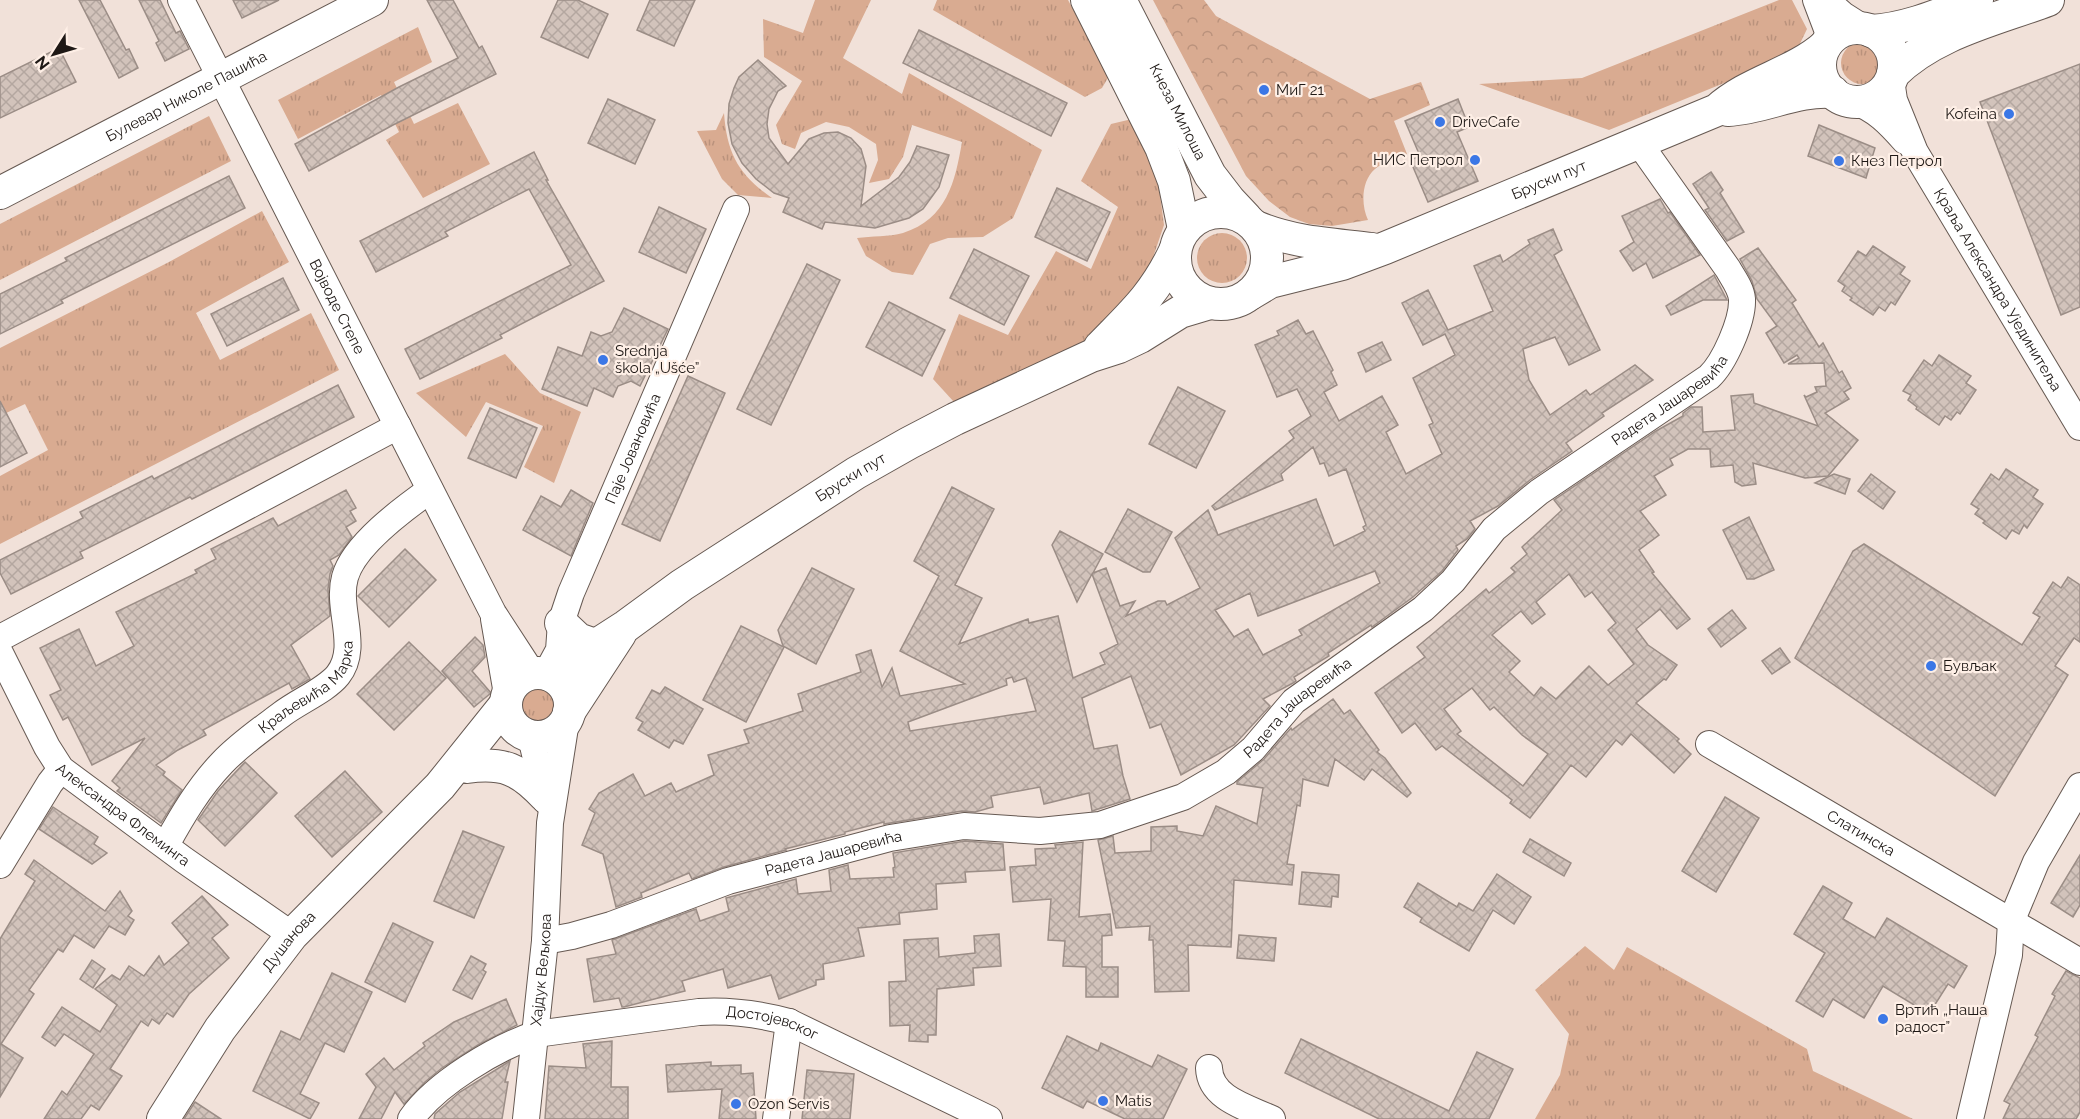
<svg xmlns="http://www.w3.org/2000/svg" width="2080" height="1119" viewBox="0 0 2080 1119" font-family="Raleway,sans-serif">
	<style>
		.grass { fill: url(#grass-tufts) }
		.park { fill: url(#park-crowns) }
		.building { fill: url(#building-cross-hatch); stroke: #9b8d86; stroke-width: 1.5; fill-rule: evenodd }
		.lines { fill: none; stroke-linecap: round; stroke-linejoin: round }
		.minor-casing { stroke: #665952; stroke-width: 28 }
		.major-casing { stroke: #665952; stroke-width: 34 }
		.minor { stroke: #fff; stroke-width: 26 }
		.major { stroke: #fff; stroke-width: 32 }
		.poi-dot { fill: #3b77e6; stroke: #feefe6; stroke-width: 2 }
		.labels { text-anchor: middle; dominant-baseline: central; stroke-width: 4.5; stroke-linejoin: round; paint-order: stroke }
		.poi-label { font-size: 15px; fill: #1e1815; stroke: #feefe6; text-anchor: start }
		.street-label { font-size: 15px; fill: #1e1815; stroke: #feefe6 }
	</style>
	<defs>
		<pattern id="grass-tufts" width="24" height="20" patternUnits="userSpaceOnUse" patternTransform="scale(1.5)"><rect width="24" height="20" fill="#d9ab91"/><path d="M3 7l-1-3M5 7V3M7 7l1-3M15 17l-1-3M17 17v-4M19 17l1-3" fill="none" stroke="#ba927c"/></pattern>
		<pattern id="park-crowns" width="20" height="18" patternUnits="userSpaceOnUse" patternTransform="scale(1.5)"><rect width="20" height="18" fill="#d9ab91"/><path d="M2 6a3 3 0 1 1 6 0M12 15a3 3 0 1 1 6 0" fill="none" stroke="#ba927c"/></pattern>
		<pattern id="building-cross-hatch" width="8" height="8" patternUnits="userSpaceOnUse" patternTransform="scale(1.5)"><rect width="8" height="8" fill="#d2c3bb"/><path d="M0 0l8 8M0 8l8-8" fill="none" stroke="#b4a7a0"/></pattern>
	</defs>
	<rect width="100%" height="100%" fill="#f1e1d9"/>
	<g class="grass">
		<path d="M815 0H871L843 58 902 94 909 73 1042 150 1013 218 983 237 948 238 930 244 913 275 892 272 866 256 857 238C871 236 889 237 903 233 947 219 955 182 962 142L912 125 903 157 889 179 869 183 878 160 876 144 849 127 826 122 801 133 795 149 782 144 776 125 802 81 764 57 763 19 803 33Z"/>
		<polygon points="937,0 1068,0 1109,76 1102,88 1085,97 933,10"/>
		<polygon points="1779,0 1792,0 1807,29 1795,54 1609,130 1479,84 1582,78"/>
		<polygon points="418,27 432,62 394,82 414,124 458,103 490,164 423,198 386,140 399,132 381,95 298,139 278,100"/>
		<circle cx="1862" cy="63" r="21"/>
		<path d="M724 113C727 154 739 175 772 198L738 195 722 179 697 131 716 130Z"/>
		<polygon points="209,116 231,161 0,280 0,224"/>
		<polygon points="1132,119 1157,172 1164,225 1145,281 1116,322 1076,347 954,402 933,379 959,314 1008,335 1056,251 1091,269 1118,207 1081,181 1111,124"/>
		<polygon points="262,211 289,262 196,313 220,360 311,313 339,370 0,544 0,476 48,450 25,404 0,416 0,348 169,262"/>
		<circle cx="1222" cy="258" r="25"/>
		<polygon points="505,354 540,393 581,412 554,483 524,467 543,426 486,402 466,437 416,393"/>
		<circle cx="538" cy="705" r="20"/>
		<polygon points="1585,946 1614,970 1627,947 1807,1049 1813,1071 1913,1119 1535,1119 1560,1075 1569,1034 1535,990"/>
	</g>
	<path class="park" d="M1153 0H1204L1216 16 1370 99 1421 82 1430 105 1394 121 1407 154C1398 159 1383 162 1375 169 1361 181 1361 205 1368 220L1332 226 1309 224 1290 217 1269 201 1246 176Z"/>
	<g class="building">
		<polygon points="79,0 100,0 126,50 129,49 138,68 119,78"/>
		<polygon points="139,0 160,0 176,33 180,31 189,49 165,61 156,43 159,41"/>
		<polygon points="233,0 279,0 242,18"/>
		<polygon points="427,0 453,0 479,48 482,46 496,74 393,125 309,171 295,144 399,87 458,58"/>
		<polygon points="558,0 578,0 608,14 588,58 541,37"/>
		<polygon points="650,0 695,0 674,46 637,30"/>
		<polygon points="919,30 1067,103 1051,136 903,63"/>
		<polygon points="59,48 76,82 0,118 0,77"/>
		<polygon points="758,60 786,86 778,91 769,109 767,124 769,138 788,164 809,139 824,133 838,132 851,138 861,149 866,166 861,206 899,177 910,162 917,146 949,155 939,187 923,209 909,218 875,228 825,222 822,229 783,212 789,198 774,193 756,179 742,163 732,144 728,123 729,104 734,88 739,77"/>
		<polygon points="2080,64 2080,307 2061,315 1980,102"/>
		<polygon points="608,99 655,120 635,164 588,143"/>
		<polygon points="1458,99 1469,127 1457,132 1478,181 1428,202 1410,160 1420,156 1405,121"/>
		<polygon points="1819,125 1875,148 1866,178 1808,156"/>
		<polygon points="534,152 548,180 546,180 604,281 500,335 502,338 420,379 405,349 571,265 529,189 445,232 448,236 376,272 360,241"/>
		<polygon points="1711,172 1723,190 1720,193 1744,232 1727,241 1705,210 1709,208 1693,184"/>
		<polygon points="229,176 245,208 61,300 63,303 0,334 0,294 67,261 65,258"/>
		<polygon points="1057,188 1110,212 1087,261 1035,237"/>
		<polygon points="1660,199 1668,213 1670,212 1700,255 1653,278 1646,263 1633,271 1620,251 1634,242 1622,216"/>
		<polygon points="659,207 706,229 686,273 639,252"/>
		<path d="M1553 229 1562 250 1554 255 1600 350 1569 365 1555 337 1523 349 1529 380 1550 415 1586 390 1590 395 1635 365 1653 380 1602 413 1604 416 1566 443 1572 451 1530 480 1498 506 1470 521 1475 529 1467 539 1456 546 1458 550 1442 571 1413 597 1372 627 1371 625 1328 653 1329 656 1294 677 1296 681 1293 683 1263 699 1270 706 1234 745 1181 775 1161 724 1150 728 1131 676 1082 698 1094 749 1117 745 1123 776 1130 799 1092 811 1089 793 1044 804 1040 787 991 796 993 807 975 812 962 811 884 824V822L845 832V834L785 849 786 850 724 867 692 879 689 873 641 893 642 897 616 907 603 854 582 845 595 813 589 809 599 793 633 774 645 796 671 783 676 792 714 775 708 755 749 743 744 730 803 711 798 694 861 672 856 655 871 650 882 687 892 668 900 696 965 684 900 651 939 576 914 561 952 487 994 509 955 585 982 598 959 644 1028 619 1029 623 1058 616 1073 678 1105 664 1100 653 1118 644 1092 574 1077 602 1052 545 1060 531 1103 554 1093 573 1106 568 1120 606 1135 601 1126 616 1158 601H1165L1167 605 1200 588 1175 538 1208 510 1218 535 1316 499 1334 546 1365 531 1363 527 1366 525 1346 469 1329 476 1324 463 1320 464 1313 447 1281 474 1283 480 1215 510 1212 506 1294 438 1289 431 1311 416 1297 389 1277 397 1255 345 1279 335 1277 331 1298 320 1306 334 1313 331 1333 370 1331 372 1337 385 1324 392 1339 421 1382 396 1398 425 1386 432 1406 474 1442 454 1429 425 1433 423 1413 378 1455 355 1445 334 1423 345 1402 303 1428 290 1448 330 1493 311 1474 266 1500 255 1503 262 1530 244 1528 240ZM1375 571 1380 583 1299 630 1302 635 1263 655 1248 629 1234 637 1215 610 1250 593 1258 616ZM1012 677 1014 682 1026 678 1036 711 910 731 908 722 1007 685 1006 679Z"/>
		<polygon points="1873,246 1905,267 1900,274 1910,281 1895,305 1891,302 1885,311 1879,307 1873,315 1850,300 1852,298 1842,291 1845,286 1838,281 1858,251 1866,256"/>
		<path d="M1758 248 1796 300 1792 303 1819 347 1823 343 1839 373 1842 371 1851 388 1844 392 1849 399 1825 413 1858 440 1828 476 1805 478 1753 463 1756 484 1742 486 1735 482 1733 465 1711 467 1710 449H1688L1670 459 1673 465 1654 476 1666 495 1640 511 1659 535 1639 550 1654 572 1652 573 1690 619 1677 629 1660 609 1636 629 1648 645 1677 665 1666 680 1664 679 1636 703 1679 739 1677 741 1691 754 1674 773 1631 734 1622 745 1616 740 1586 777 1571 765 1530 818 1510 803 1512 800 1442 746 1436 750 1415 723 1402 733 1375 693 1425 657 1417 647 1486 589 1489 593 1515 572 1511 568 1527 554 1522 547 1562 510 1554 500 1656 431 1683 416V413L1691 407H1702L1703 432 1735 430 1731 396 1753 394 1754 403 1818 426 1804 395 1806 397 1817 392 1815 387 1826 386 1824 363 1788 364 1799 358 1797 355 1784 363 1766 333 1777 326 1757 299 1752 281 1740 259ZM1569 574 1585 597 1592 592 1616 623 1608 630 1634 664 1608 685 1589 666 1556 699 1541 687 1534 696 1509 672 1520 661 1492 635 1521 611 1532 624 1545 614 1536 602ZM1472 688 1490 710 1494 707 1522 735 1548 754 1523 786 1457 734 1461 731 1444 709Z"/>
		<polygon points="974,249 1029,276 1004,325 950,298"/>
		<polygon points="807,264 840,280 771,425 737,409"/>
		<polygon points="1714,275 1727,300 1703,300 1671,315 1666,306"/>
		<polygon points="283,278 299,310 227,346 211,314"/>
		<polygon points="889,302 945,330 922,376 866,347"/>
		<polygon points="624,308 668,329 640,386 631,381 618,386 613,397 594,388 587,406 542,389 558,347 582,356 591,332 601,336 612,332"/>
		<polygon points="1382,342 1391,360 1366,372 1358,353"/>
		<polygon points="1939,355 1971,376 1966,383 1976,390 1960,414 1957,412 1951,420 1945,416 1939,425 1916,409 1917,407 1908,400 1911,395 1903,391 1924,360 1932,366"/>
		<polygon points="688,376 725,393 660,541 622,524"/>
		<polygon points="338,385 354,417 192,499 190,497 80,552 83,558 11,594 0,573 0,560 83,518 80,512 152,476 154,479"/>
		<polygon points="1178,387 1225,411 1196,468 1149,444"/>
		<polygon points="0,401 27,453 0,467"/>
		<polygon points="490,408 537,428 516,478 468,458"/>
		<polygon points="2006,469 2038,490 2033,497 2043,504 2027,528 2024,525 2019,534 2012,530 2006,539 1983,523 1985,521 1975,514 1979,509 1971,504 1991,474 1999,480"/>
		<polygon points="1834,474 1850,479 1845,494 1815,483"/>
		<polygon points="1871,474 1895,492 1883,509 1858,491"/>
		<polygon points="346,490 356,508 350,511 356,521 346,527 352,537 339,555 330,560 333,566 330,574 328,589 330,616 291,645 310,679 292,689 289,683 203,730 206,735 178,750 156,765 165,772 163,775 182,790 161,823 117,791 120,788 112,781 145,738 92,765 68,717 63,720 50,695 61,690 40,648 79,629 96,666 134,646 116,612 197,573 195,570 216,559 211,549 273,518 278,526"/>
		<polygon points="571,490 593,503 571,556 523,530 541,496 561,507"/>
		<polygon points="1128,509 1172,532 1150,572 1143,572 1105,552"/>
		<polygon points="1749,517 1774,570 1754,579 1747,579 1723,530"/>
		<polygon points="1864,544 2022,645 2040,617 2033,613 2053,582 2061,588 2068,577 2080,585 2080,642 2074,638 2055,666 2068,675 1995,796 1795,658 1853,551"/>
		<polygon points="405,549 436,580 389,627 358,596"/>
		<polygon points="812,568 854,589 816,664 783,646 778,630"/>
		<polygon points="1732,610 1746,628 1721,647 1708,629"/>
		<polygon points="741,626 784,647 746,722 703,700"/>
		<polygon points="475,637 483,645 485,657 472,671 491,693 474,707 442,671"/>
		<polygon points="409,642 446,678 394,730 357,694"/>
		<polygon points="1780,648 1790,662 1772,674 1762,661"/>
		<polygon points="665,687 703,709 683,744 674,740 669,748 638,730 643,722 636,718 652,690 660,694"/>
		<polygon points="1333,699 1344,714 1350,710 1379,750 1377,752 1385,758 1411,793 1407,797 1372,769 1364,780 1335,759 1328,786 1303,779 1300,806 1297,805 1287,864 1294,865 1292,885 1234,880 1231,947 1188,945 1189,991 1155,992 1153,940 1149,940 1150,926 1116,928 1098,840 1113,836 1115,853 1151,851 1151,827 1177,826 1177,831 1203,836 1216,806 1257,824 1263,788 1237,784 1237,782 1264,759 1291,728 1292,730"/>
		<polygon points="245,762 277,793 225,846 198,820 218,791"/>
		<polygon points="345,771 382,812 332,857 295,816"/>
		<polygon points="1725,797 1759,818 1716,892 1682,871"/>
		<polygon points="53,807 98,837 94,844 107,853 92,864 39,829"/>
		<polygon points="463,831 504,847 474,918 434,901"/>
		<polygon points="1530,839 1571,863 1564,876 1523,852"/>
		<polygon points="965,841 1003,844 1005,870 965,872 966,882 936,884 937,909 899,913 900,924 858,928 864,956 823,964 824,979 816,980 816,985 779,999 771,975 728,988 723,969 682,981 685,991 624,1007 622,1007 619,998 594,1002 587,959 616,954 612,940 696,909 700,921 729,911 726,898 796,879 798,894 831,891 829,870 848,865 850,879 894,877 893,868 895,867 893,853"/>
		<polygon points="1083,842 1079,917 1110,914 1112,935 1102,936 1102,967 1118,967 1118,997 1086,997 1086,967 1063,966 1065,941 1048,940 1051,899 1013,902 1010,867 1036,865 1035,849 1056,848 1055,845"/>
		<polygon points="2080,855 2080,905 2073,917 2051,903"/>
		<polygon points="34,860 105,911 120,891 132,911 128,916 134,920 125,935 109,926 94,948 74,935 63,952 58,949 29,990 34,994 1,1044 23,1058 0,1097 0,939 35,881 25,874"/>
		<polygon points="1302,872 1339,875 1338,897 1332,896 1331,907 1299,904"/>
		<polygon points="1497,874 1531,897 1514,924 1493,910 1469,951 1420,922 1422,918 1404,907 1418,883 1457,907 1459,903 1473,911"/>
		<polygon points="1823,886 1852,903 1843,919 1875,938 1887,918 1967,966 1954,988 1948,984 1929,1014 1883,986 1864,1018 1833,999 1823,1017 1796,1001 1825,953 1794,934"/>
		<polygon points="202,896 228,925 212,938 229,958 189,994 173,1017 167,1013 159,1024 152,1019 148,1026 141,1021 110,1069 122,1076 99,1110 91,1105 81,1119 44,1119 62,1091 67,1095 94,1054 64,1034 55,1046 42,1037 62,1007 100,1032 117,1005 95,989 112,975 120,980 129,966 144,976 159,956 164,965 189,943 172,923"/>
		<polygon points="393,923 433,942 405,1002 365,982"/>
		<polygon points="999,934 1001,966 973,968 974,985 937,989 936,1035 928,1035 928,1042 909,1041 910,1025 890,1026 889,982 906,981 904,940 938,938 939,957 975,953 974,936"/>
		<polygon points="1239,935 1276,938 1274,961 1237,958"/>
		<polygon points="471,956 486,964 483,970 486,972 472,999 453,990"/>
		<polygon points="92,960 105,969 93,988 80,979"/>
		<polygon points="2066,971 2080,978 2080,1112 2076,1119 2003,1119 2010,1104 2004,1101 2038,1037 2035,1035 2055,996 2052,994"/>
		<polygon points="332,973 372,992 344,1052 325,1043 300,1094 319,1103 310,1119 253,1091 281,1031 300,1040"/>
		<polygon points="506,999 517,1025 478,1045 442,1068 425,1082 404,1104 395,1092 381,1119 359,1119 376,1087 366,1074 384,1058 394,1070 425,1046 423,1043 454,1022"/>
		<polygon points="1067,1036 1098,1051 1101,1043 1152,1067 1158,1055 1187,1069 1163,1119 1125,1119 1087,1101 1083,1108 1042,1088"/>
		<polygon points="1301,1039 1449,1111 1477,1052 1513,1069 1489,1119 1379,1119 1285,1073"/>
		<polygon points="612,1041 611,1087 628,1087 628,1119 545,1119 549,1066 586,1068 583,1044"/>
		<polygon points="510,1061 505,1082 508,1082 502,1119 434,1119 435,1114 460,1092"/>
		<polygon points="711,1062 711,1066 741,1065 741,1074 753,1073 756,1119 719,1119 722,1089 668,1092 666,1065"/>
		<polygon points="807,1070 854,1074 850,1119 802,1119"/>
		<polygon points="195,1102 221,1119 184,1119"/>
	</g>
	<g class="lines">
		<g class="minor-casing">
			<g id="minor">
				<path id="s1" d="M181 0 493 613 532 673"/>
				<polyline points="1816,0 1827,29 1829,42"/>
				<polyline points="1826,0 1843,15 1865,29"/>
				<path id="s2" d="M1891 80 1894 100 1915 152 2080 427"/>
				<path d="M1853 101C1876 109 1889 123 1905 141"/>
				<polyline points="494,619 507,694"/>
				<polyline points="0,638 398,426"/>
				<path id="s3" d="M0 653 47 747 61 769 184 860 292 935"/>
				<path id="s4" d="M546 674 559 650 561 623 571 593 736 209"/>
				<polyline points="531,737 546,801"/>
				<path id="s5" d="M1709 744 2080 962"/>
				<path id="s6" d="M166 845C182 816 199 787 222 763 240 744 262 729 282 714 299 701 326 690 338 675 360 647 336 609 345 577 354 545 403 509 430 490"/>
				<polyline points="0,865 50,783 61,769"/>
				<path id="s7" d="M545 941 572 936 611 925 728 881 890 838 964 826 1040 831 1100 825 1183 797 1226 772 1253 749 1294 701 1423 609 1453 581 1494 529 1539 492 1709 377C1724 363 1743 321 1742 299 1741 288 1733 278 1728 269L1639 143"/>
				<path d="M1209 1068C1210 1099 1249 1108 1272 1119"/>
				<path id="s8" d="M411 1119C436 1083 496 1048 536 1034L699 1012C730 1010 759 1014 789 1022L989 1119"/>
				<path id="s9" d="M526 1119 545 941 550 823 566 721"/>
				<polyline points="776,1119 789,1022"/>
				<polyline points="1970,1119 2009,955 2011,922 2036,862 2080,786"/>
			</g>
		</g>
		<g class="major-casing">
			<g id="major">
				<polyline points="1087,0 1161,147 1174,181 1184,229"/>
				<path id="s10" d="M1120 0 1210 175 1230 201 1246 218"/>
				<circle cx="1857" cy="65" r="37"/>
				<path d="M1871 31C1908 29 1943 13 1977 0"/>
				<path d="M1893 74C1934 33 1995 20 2048 0"/>
				<path d="M1728 110C1765 108 1797 89 1833 92"/>
				<path id="s11" d="M0 193 372 0"/>
				<circle cx="1221" cy="258" r="46"/>
				<path d="M1256 227C1294 243 1332 244 1372 249"/>
				<path id="s12" d="M1250 294 1270 282 1342 264 1385 248 1717 110C1749 81 1793 74 1825 46"/>
				<path d="M1100 347C1133 313 1154 295 1175 251"/>
				<polyline points="561,623 578,639 595,645"/>
				<circle cx="538" cy="705" r="32"/>
				<path id="s13" d="M550 675 626 626 682 585 741 547 856 473 909 443 955 419 1091 356 1119 347 1140 337 1180 312 1210 303"/>
				<polyline points="569,712 620,634"/>
				<path d="M467 767C503 762 520 769 545 796"/>
				<path id="s14" d="M163 1119 220 1029 292 935 440 786 505 705"/>
			</g>
		</g>
		<use href="#minor" class="minor"/>
		<use href="#major" class="major"/>
	</g>
	<g class="poi-dot">
		<circle cx="1264" cy="90" r="6"/>
		<circle cx="2009" cy="114" r="6"/>
		<circle cx="1440" cy="122" r="6"/>
		<circle cx="1475" cy="160" r="6"/>
		<circle cx="1839" cy="161" r="6"/>
		<circle cx="603" cy="360" r="6"/>
		<circle cx="1931" cy="666" r="6"/>
		<circle cx="1883" cy="1019" r="6"/>
		<circle cx="1103" cy="1101" r="6"/>
		<circle cx="736" cy="1104" r="6"/>
	</g>
	<g class="labels">
		<g class="poi-label">
			<text x="1276" y="90">МиГ 21</text>
			<text x="1997" y="114" text-anchor="end">Kofeina</text>
			<text x="1452" y="122">DriveCafe</text>
			<text x="1463" y="160" text-anchor="end">НИС Петрол</text>
			<text x="1851" y="161">Кнез Петрол</text>
			<text x="615" y="351">Srednja<tspan x="615" dy="17">škola „Ušće”</tspan></text>
			<text x="1943" y="666">Бувљак</text>
			<text x="1895" y="1010">Вртић „Наша<tspan x="1895" dy="17">радост”</tspan></text>
			<text x="1115" y="1101">Matis</text>
			<text x="748" y="1104">Ozon Servis</text>
		</g>
		<g class="street-label">
			<text stroke="none"><textPath href="#s11" startOffset="210">Булевар Николе Пашића</textPath></text>
			<text stroke="none"><textPath href="#s10" startOffset="126">Кнеза Милоша</textPath></text>
			<text stroke="none"><textPath href="#s12" startOffset="321">Бруски пут</textPath></text>
			<text stroke="none"><textPath href="#s2" startOffset="237">Краља Александра Ујединитеља</textPath></text>
			<text stroke="none"><textPath href="#s1" startOffset="344">Војводе Степе</textPath></text>
			<text stroke="none"><textPath href="#s7" startOffset="1292">Радета Јашаревића</textPath></text>
			<text stroke="none"><textPath href="#s4" startOffset="243">Паје Јовановића</textPath></text>
			<text stroke="none"><textPath href="#s13" startOffset="360">Бруски пут</textPath></text>
			<text stroke="none"><textPath href="#s6" startOffset="216">Краљевића Марка</textPath></text>
			<text stroke="none"><textPath href="#s7" startOffset="806">Радета Јашаревића</textPath></text>
			<text stroke="none"><textPath href="#s3" startOffset="208">Александра Флеминга</textPath></text>
			<text stroke="none"><textPath href="#s5" startOffset="176">Слатинска</textPath></text>
			<text stroke="none"><textPath href="#s7" startOffset="302">Радета Јашаревића</textPath></text>
			<text stroke="none"><textPath href="#s14" startOffset="218">Душанова</textPath></text>
			<text stroke="none"><textPath href="#s9" startOffset="150">Хајдук Вељкова</textPath></text>
			<text stroke="none"><textPath href="#s8" startOffset="392">Достојевског</textPath></text>
		</g>
	</g>
	<g transform="translate(54 54) rotate(233)" stroke="#feefe6" stroke-width="4.5" paint-order="stroke">
	<path d="M0-4.5L10 22L0 15L-10 22Z" fill="#1e1815"/>
	<text y="-9" font-size="16" font-weight="bold" text-anchor="middle" fill="#1e1815">N</text>
	</g>
</svg>
